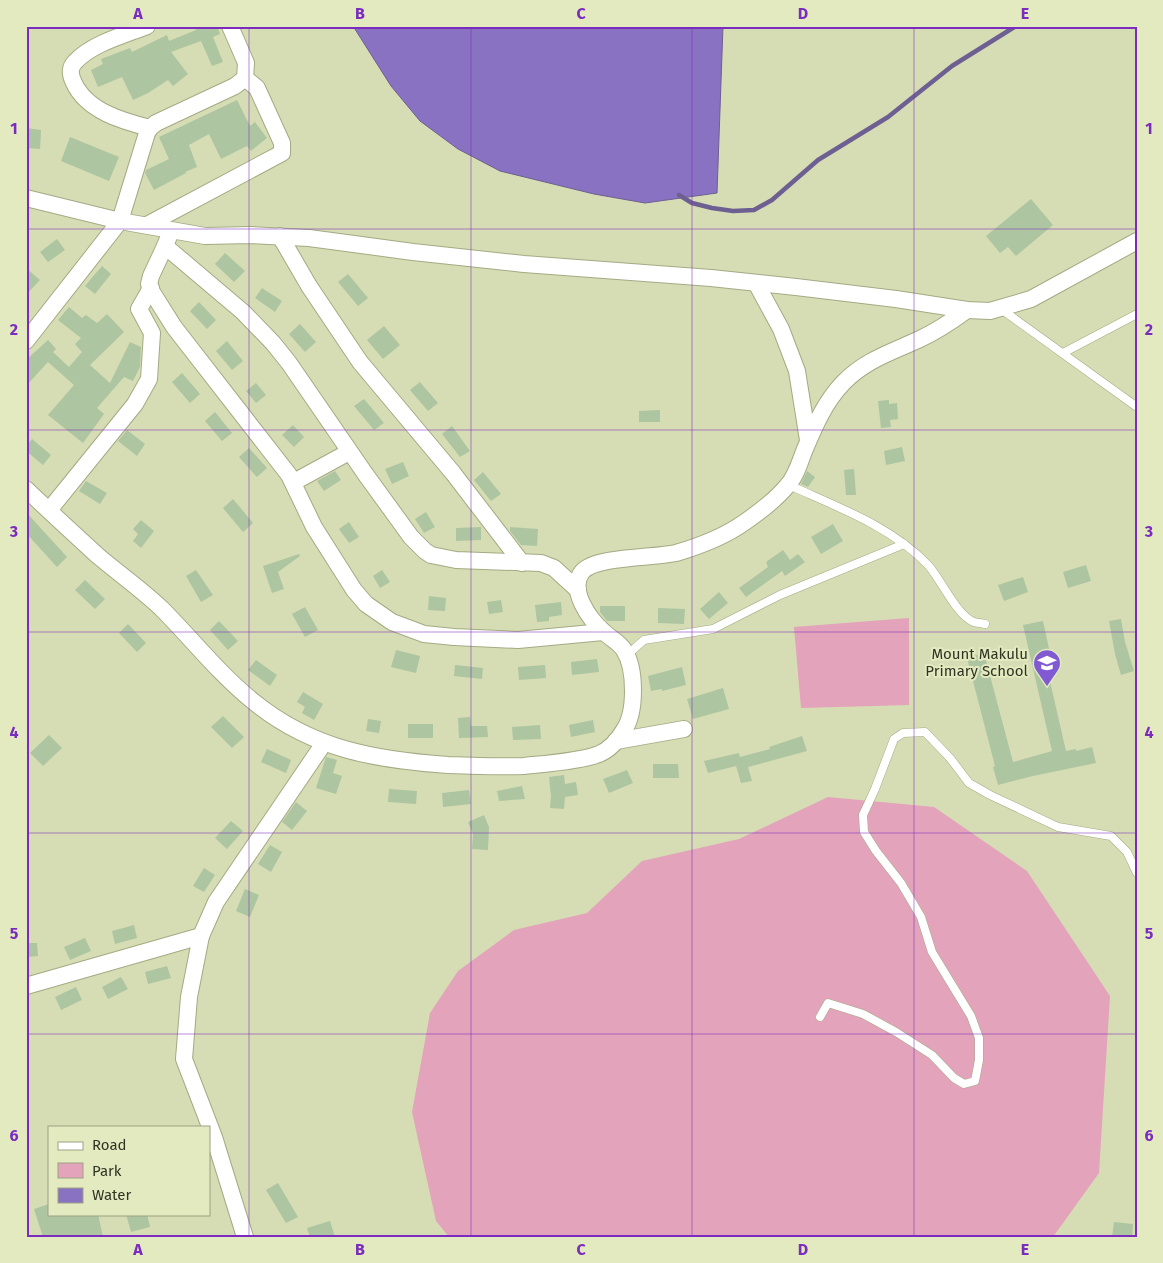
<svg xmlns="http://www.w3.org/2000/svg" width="1163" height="1263" viewBox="0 0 1163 1263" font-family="'Fira Sans',sans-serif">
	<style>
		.green { fill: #e3a3bb }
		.water { fill: #8872c1; stroke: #6e5f92 }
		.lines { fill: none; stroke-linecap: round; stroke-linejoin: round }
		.stream { stroke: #6e5f92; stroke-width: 4.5 }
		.building { fill: #adc5a1 }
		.lane-casing { stroke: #a4aa83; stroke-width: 9 }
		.street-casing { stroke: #a4aa83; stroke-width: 18 }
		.lane { stroke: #fff; stroke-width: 8 }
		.street { stroke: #fff; stroke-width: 16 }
		.grid { fill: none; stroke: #7b2cbf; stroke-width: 1; stroke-opacity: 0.55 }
		.labels { text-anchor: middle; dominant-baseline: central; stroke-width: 4; stroke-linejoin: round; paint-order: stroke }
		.poi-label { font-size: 15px; fill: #313424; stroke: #e3eac0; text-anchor: end }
		.neatline { fill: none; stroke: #7b2cbf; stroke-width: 2 }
		.grid-label { font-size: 16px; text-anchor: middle; font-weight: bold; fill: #7b2cbf }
	</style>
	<rect width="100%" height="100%" fill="#d6ddb4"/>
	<g class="green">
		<polygon points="909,618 909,705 801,708 794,627"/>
		<polygon points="828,797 934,807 1027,871 1110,996 1099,1173 1053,1237 449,1237 436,1221 412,1112 430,1013 458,971 514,930 587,913 642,861 739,839"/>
	</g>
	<polygon class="water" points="353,26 723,26 717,193 645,203 594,194 500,171 458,149 420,121 391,86"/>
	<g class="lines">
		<polyline class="stream" points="679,195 692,203 712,208 733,211 754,210 772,200 818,160 888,117 952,66 1016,26"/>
	</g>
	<g class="building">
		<polygon points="195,26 217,26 220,34 213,37 223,62 212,66 201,41 171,52 188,74 173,86 168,80 148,93 133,100 122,77 98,87 91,70 103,64 101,59 130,48 132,52 167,35 169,41 196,30"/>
		<polygon points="237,100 250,126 255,122 267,138 251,151 247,146 221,159 209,134 189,145 197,167 185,172 186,173 154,190 145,173 146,170 169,159 159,137"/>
		<polygon points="26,128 41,130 40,149 26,148"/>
		<polygon points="70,137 119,157 109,181 61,161"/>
		<polygon points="1031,199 1053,225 1016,256 1008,247 1000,253 986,236"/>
		<polygon points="57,239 65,250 48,262 40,252"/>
		<polygon points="225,253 245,271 234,282 215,264"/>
		<polygon points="102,266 111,274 95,294 85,286"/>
		<polygon points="26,268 40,280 26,295"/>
		<polygon points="348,274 368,298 358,306 338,282"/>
		<polygon points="262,288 282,301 275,312 255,298"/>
		<polygon points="199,302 216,320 207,329 190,311"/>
		<polygon points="69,307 82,318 86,315 97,323 107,314 124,332 90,365 110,383 130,342 141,347 140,367 133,381 124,377 97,408 104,414 83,443 48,415 74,385 48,362 26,386 26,360 48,340 56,349 53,352 69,367 82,352 75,344 81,338 58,320"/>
		<polygon points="300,324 316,342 305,352 289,334"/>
		<polygon points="384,326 400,345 383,359 367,340"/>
		<polygon points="227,341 243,361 232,370 216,351"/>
		<polygon points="182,373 200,394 190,403 172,382"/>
		<polygon points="420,382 438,403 428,411 410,390"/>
		<polygon points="256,383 266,395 256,403 246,391"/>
		<polygon points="364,399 384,423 374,430 354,406"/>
		<polygon points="889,400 889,404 897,403 898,419 890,420 891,427 881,428 878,401"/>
		<polygon points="660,410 660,422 639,422 639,411"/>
		<polygon points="215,412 232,433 222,441 205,421"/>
		<polygon points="293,425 304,437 294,447 282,435"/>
		<polygon points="452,426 470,451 460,457 442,434"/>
		<polygon points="127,430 145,444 137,456 118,441"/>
		<polygon points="32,439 51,455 43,465 26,451 26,446"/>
		<polygon points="902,447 905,461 886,465 884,451"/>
		<polygon points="249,448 267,468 257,477 239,457"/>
		<polygon points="403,462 409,476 392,484 385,469"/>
		<polygon points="854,469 856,495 846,495 844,470"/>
		<polygon points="335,471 341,480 324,491 317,481"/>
		<polygon points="807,471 815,477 808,487 801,484"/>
		<polygon points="483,472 501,494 491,501 474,480"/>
		<polygon points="86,481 107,493 100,504 79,491"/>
		<polygon points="233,499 253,523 243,532 223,508"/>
		<polygon points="26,512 67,557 57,567 26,533"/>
		<polygon points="426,512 435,527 424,533 415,519"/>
		<polygon points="141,520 154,531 141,548 133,541 138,534 133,529"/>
		<polygon points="349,522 359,537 349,543 339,529"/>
		<polygon points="833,524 843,541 821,554 811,537"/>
		<polygon points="481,527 481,540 456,541 456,528"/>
		<polygon points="510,527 538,529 537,546 521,545 510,531"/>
		<polygon points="783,550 790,560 798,554 805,562 785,576 782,571 746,597 739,588 768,567 766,562"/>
		<polygon points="299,554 300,556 278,572 284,589 272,593 263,566"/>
		<polygon points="1086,565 1091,581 1068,588 1063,572"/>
		<polygon points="196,570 213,595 201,602 186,576"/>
		<polygon points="382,570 390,582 380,588 373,576"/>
		<polygon points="1023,577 1028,592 1004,601 998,585"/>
		<polygon points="85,580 105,599 95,609 75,590"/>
		<polygon points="719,592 728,603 709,619 700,609"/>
		<polygon points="429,596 446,598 445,611 428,610"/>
		<polygon points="501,600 503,612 489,614 487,602"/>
		<polygon points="561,602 562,615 549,617 549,621 537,622 535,605"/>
		<polygon points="600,606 625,606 625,621 607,621 600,612"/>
		<polygon points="305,607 318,630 305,637 292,614"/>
		<polygon points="658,608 685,609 684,624 658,623"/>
		<polygon points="1121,619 1125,642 1134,671 1121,675 1115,654 1109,621"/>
		<polygon points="219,621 238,641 228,650 210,630"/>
		<polygon points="1043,621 1055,676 1049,677 1066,751 1076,749 1076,751 1092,747 1096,763 1033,776 998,785 993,767 995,766 967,658 984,653 1013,762 1052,751 1023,625"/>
		<polygon points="128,624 146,643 137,652 119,633"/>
		<polygon points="396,650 420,656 416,673 391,667"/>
		<polygon points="597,659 599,672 572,675 571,662"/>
		<polygon points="256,660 277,675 270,686 248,670"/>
		<polygon points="455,665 483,668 482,679 454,676"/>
		<polygon points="545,665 546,678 519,680 518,667"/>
		<polygon points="682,667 686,685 662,691 662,689 651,691 648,676"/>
		<polygon points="723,688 729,709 693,719 687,699"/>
		<polygon points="303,692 323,704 314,720 302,713 305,707 297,702"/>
		<polygon points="223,716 244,737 232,748 211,727"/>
		<polygon points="470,717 471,726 487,726 488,737 459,738 458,718"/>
		<polygon points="368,719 381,721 379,733 366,731"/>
		<polygon points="593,720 595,732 571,737 569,725"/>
		<rect x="408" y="724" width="25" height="14"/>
		<polygon points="540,725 541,739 513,740 512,727"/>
		<polygon points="49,735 62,748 43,766 30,753"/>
		<polygon points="802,736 807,751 748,767 752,781 741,783 736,766 708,773 704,761 739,753 740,757 770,749 769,747"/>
		<polygon points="267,749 291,760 286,773 261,762"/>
		<polygon points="326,757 337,760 333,773 342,776 336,794 316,788"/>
		<polygon points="653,764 678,764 679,778 653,778"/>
		<polygon points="627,770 633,783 609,793 603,779"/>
		<polygon points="564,775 565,784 576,782 578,795 565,797 564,809 550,808 551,796 549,777"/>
		<polygon points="522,786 525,799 499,801 497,791"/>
		<polygon points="389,789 417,791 416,804 388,802"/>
		<polygon points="469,790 471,804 443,807 442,793"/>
		<polygon points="296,802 307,811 292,830 282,822"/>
		<polygon points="484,815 489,827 488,850 472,849 473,834 468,822"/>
		<polygon points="231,821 243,831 227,849 215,838"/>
		<polygon points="270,845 282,852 271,872 258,864"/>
		<polygon points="204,868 215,875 204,892 193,886"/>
		<polygon points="245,889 259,895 250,917 236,911"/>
		<polygon points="134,925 137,938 115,944 112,931"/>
		<polygon points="85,938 91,951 70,960 64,947"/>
		<polygon points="26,943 37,943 38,956 26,957"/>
		<polygon points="167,966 171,978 148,984 145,972"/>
		<polygon points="121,977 128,989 108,999 102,987"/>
		<polygon points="76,987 82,1000 61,1010 55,997"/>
		<polygon points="278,1183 298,1217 286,1223 266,1190"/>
		<polygon points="49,1204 49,1214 98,1214 103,1237 43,1237 34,1209"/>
		<polygon points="126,1214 147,1214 150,1227 131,1232"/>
		<polygon points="330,1221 335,1237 310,1237 307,1228"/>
		<polygon points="1114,1222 1133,1224 1132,1237 1112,1237"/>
	</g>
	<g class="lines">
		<g class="lane-casing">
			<g id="lane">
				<polyline points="1001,309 1137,407"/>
				<polyline points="1063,353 1137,314"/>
				<path d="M789 485C837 507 891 526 928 565 941 579 956 615 974 622 977 623 981 623 985 624"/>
				<polyline points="627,655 644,640 713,629 780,595 904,544"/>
				<polyline points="820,1017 828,1003 863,1014 896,1032 932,1055 954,1078 964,1084 975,1081 979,1060 979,1038 971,1016 932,952 921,917 901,883 876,851 864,832 863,815 875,789 894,739 903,733 925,732 950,758 969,783 990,795 1058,827 1111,836 1127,852 1137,873"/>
			</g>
		</g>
		<g class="street-casing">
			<g id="street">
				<path d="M147 26C124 35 91 44 75 62 69 68 70 75 74 83 87 111 122 121 150 128"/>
				<polyline points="26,198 120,221 205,236 251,235 309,238 413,252 524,264 711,278 796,287 896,299 967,310 990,311 1031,299 1137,241"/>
				<polyline points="147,225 282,153 282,143 257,88 245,78"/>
				<polyline points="171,231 165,246 151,276 149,284 152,292 174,327 289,475 314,527 354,590 366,604 392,622 424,634 454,637 518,640 603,632"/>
				<polyline points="280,236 309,286 360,362 453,473 522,563"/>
				<polyline points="165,246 243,312 273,343 289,363 366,475 411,537 425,551 431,555 456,560 541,563 554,568 578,590"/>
				<polyline points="756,283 781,329 797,371 808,440"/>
				<polyline points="26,341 120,221 147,133 150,128 156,123 235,86 245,78 246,63 230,26"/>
				<polyline points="294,482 349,452"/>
				<path d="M26 489C49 511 73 533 97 555 118 573 141 589 161 608 192 639 219 674 254 702 312 749 375 760 448 765 473 766 499 767 524 766 543 764 583 761 599 754 609 750 618 740 624 730 636 712 636 669 624 650 619 642 611 639 604 632 590 620 568 590 582 572 595 556 654 558 676 553 700 546 724 537 745 522 758 513 777 498 787 486 796 477 800 461 805 449 815 425 825 402 843 383 865 360 892 352 920 339 937 331 952 321 967 310"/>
				<polyline points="50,509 135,404 149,379 152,333 139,309 151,288"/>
				<polyline points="616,741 684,729"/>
				<polyline points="201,936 189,997 184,1059 214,1137 245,1237"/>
				<polyline points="26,986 201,936 216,902 324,743"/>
			</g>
		</g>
		<use href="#lane" class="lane"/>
		<use href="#street" class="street"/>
	</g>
	<path class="grid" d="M249 26V1237M471 26V1237M692 26V1237M914 26V1237M26 229H1137M26 430H1137M26 632H1137M26 833H1137M26 1034H1137"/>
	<defs>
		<g id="school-pin" transform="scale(1.4375)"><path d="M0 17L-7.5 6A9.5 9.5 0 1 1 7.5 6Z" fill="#8159d3" stroke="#e3eac0"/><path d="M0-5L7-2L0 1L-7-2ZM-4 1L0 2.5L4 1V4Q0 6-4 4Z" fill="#fff"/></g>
	</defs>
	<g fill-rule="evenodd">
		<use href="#school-pin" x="1047" y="663"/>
	</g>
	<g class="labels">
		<g class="poi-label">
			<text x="1028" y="654">Mount Makulu<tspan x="1028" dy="17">Primary School</tspan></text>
		</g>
	</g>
	<rect width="1163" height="1263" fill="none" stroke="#e3eac0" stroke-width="55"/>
	<rect x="48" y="1126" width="162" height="90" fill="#e3eac0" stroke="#9ca182"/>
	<rect x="58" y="1142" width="25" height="8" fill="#ffffff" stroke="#9ca182"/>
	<text x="92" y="1150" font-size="15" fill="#313424">Road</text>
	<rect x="58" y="1163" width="25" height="15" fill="#e3a3bb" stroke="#9ca182"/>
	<text x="92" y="1176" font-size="15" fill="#313424">Park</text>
	<rect x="58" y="1188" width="25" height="15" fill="#8872c1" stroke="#9ca182"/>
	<text x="92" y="1200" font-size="15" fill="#313424">Water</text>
	<rect x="28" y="28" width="1108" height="1208" class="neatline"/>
	<g class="grid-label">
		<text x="138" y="19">A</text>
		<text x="360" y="19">B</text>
		<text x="581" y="19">C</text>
		<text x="803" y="19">D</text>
		<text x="1025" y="19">E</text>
		<text x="14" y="134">1</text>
		<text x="1149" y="134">1</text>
		<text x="14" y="335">2</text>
		<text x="1149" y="335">2</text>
		<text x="14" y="537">3</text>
		<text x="1149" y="537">3</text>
		<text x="14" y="738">4</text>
		<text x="1149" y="738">4</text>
		<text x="14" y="939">5</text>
		<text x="1149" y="939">5</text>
		<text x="14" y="1141">6</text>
		<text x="1149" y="1141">6</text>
		<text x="138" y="1255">A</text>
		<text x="360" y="1255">B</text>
		<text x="581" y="1255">C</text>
		<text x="803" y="1255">D</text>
		<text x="1025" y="1255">E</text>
	</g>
</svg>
